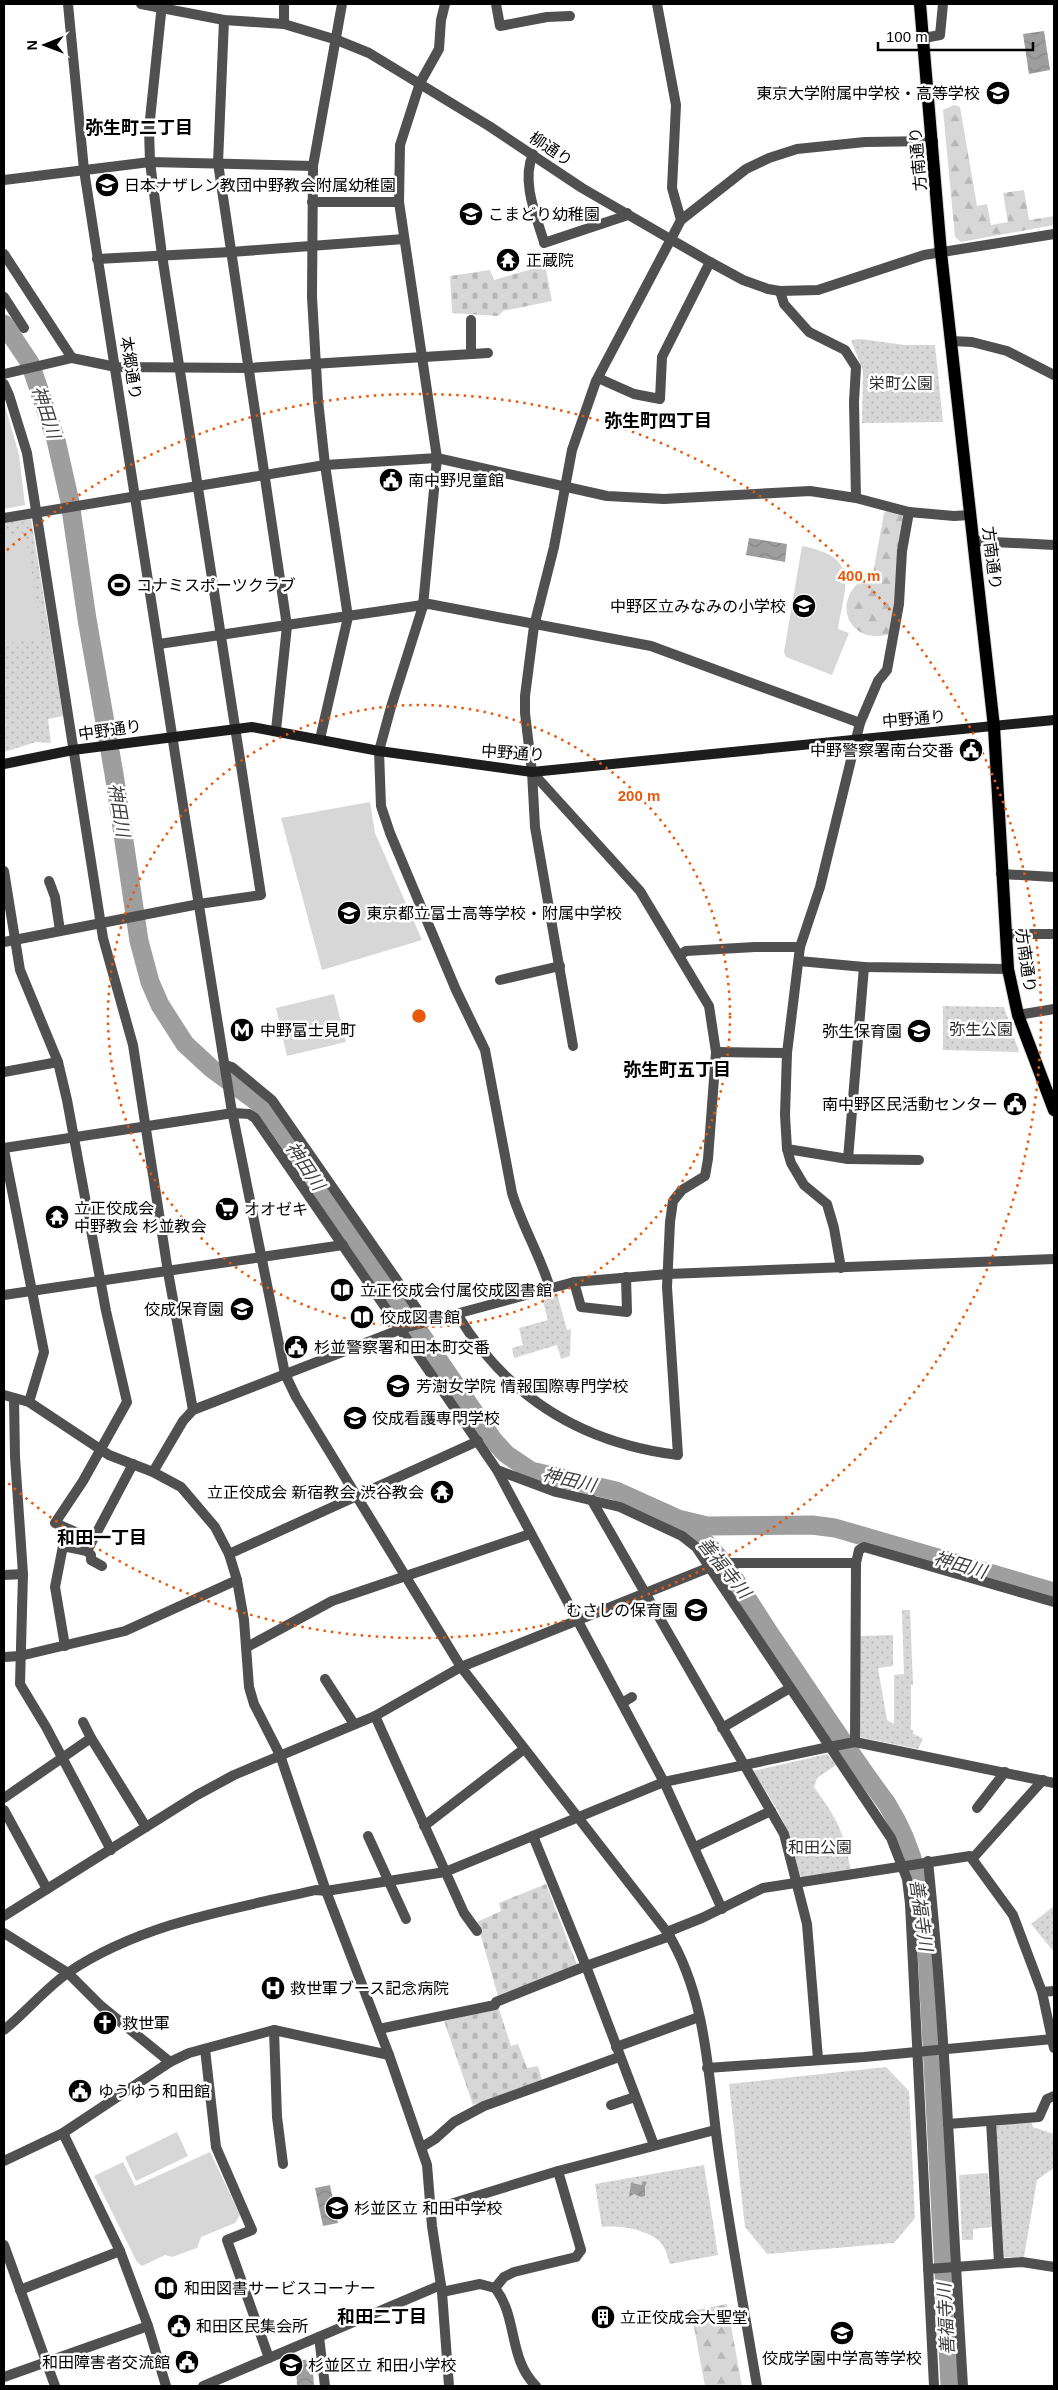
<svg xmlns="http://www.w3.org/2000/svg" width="1058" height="2390" viewBox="0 0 1058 2390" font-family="Arial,'Noto Sans JP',sans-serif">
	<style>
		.grass { fill: url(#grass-dots) }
		.forest { fill: url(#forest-firs) }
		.cemetery { fill: url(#cemetery-stones) }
		.garden { fill: #d7d7d7 }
		.water { fill: url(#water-waves) }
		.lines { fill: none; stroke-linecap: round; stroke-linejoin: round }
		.river { stroke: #9e9e9e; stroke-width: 19 }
		.primary-casing { stroke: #dbdbdb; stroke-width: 14 }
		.minor { stroke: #505050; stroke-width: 10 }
		.tertiary { stroke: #505050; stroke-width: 10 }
		.secondary { stroke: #1d1d1d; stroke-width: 10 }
		.primary { stroke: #000; stroke-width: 12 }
		.ring { fill: none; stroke: #e8590c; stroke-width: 2.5; stroke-dasharray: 2.5 5 }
		.labels { text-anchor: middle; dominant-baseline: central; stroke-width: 5; stroke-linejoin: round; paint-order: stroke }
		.poi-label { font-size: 16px; fill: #000; stroke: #fff; text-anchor: start }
		.street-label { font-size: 16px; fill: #000; stroke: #fff }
		.park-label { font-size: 16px; fill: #2e2e2e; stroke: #fff }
		.neighbourhood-label { font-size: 18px; font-weight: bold; fill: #000; stroke: #fff }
		.water-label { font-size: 18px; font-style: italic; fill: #3f3f3f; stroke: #fff }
		.centre { fill: #e8590c; stroke: #fff; stroke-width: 2.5 }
		.ring-label { font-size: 15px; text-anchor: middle; font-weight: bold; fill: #e8590c; stroke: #fff; stroke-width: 5; stroke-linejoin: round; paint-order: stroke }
	</style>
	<defs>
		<pattern id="grass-dots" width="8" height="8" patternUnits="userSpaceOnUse" patternTransform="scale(1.25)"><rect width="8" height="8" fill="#d7d7d7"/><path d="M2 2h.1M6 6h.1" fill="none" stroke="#b7b7b7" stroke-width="1.8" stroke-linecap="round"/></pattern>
		<pattern id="forest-firs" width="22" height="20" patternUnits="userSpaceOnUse" patternTransform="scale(1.25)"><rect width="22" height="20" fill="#d7d7d7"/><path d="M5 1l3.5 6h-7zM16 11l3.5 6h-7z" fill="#b7b7b7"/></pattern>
		<pattern id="cemetery-stones" width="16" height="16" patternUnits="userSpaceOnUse" patternTransform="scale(1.25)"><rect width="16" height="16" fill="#d7d7d7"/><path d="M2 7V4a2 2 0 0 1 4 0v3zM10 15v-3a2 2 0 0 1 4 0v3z" fill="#b7b7b7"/></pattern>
		<pattern id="water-waves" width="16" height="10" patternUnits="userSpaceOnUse" patternTransform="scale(1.25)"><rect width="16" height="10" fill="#9e9e9e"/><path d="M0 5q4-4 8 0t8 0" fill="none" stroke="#868686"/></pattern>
	</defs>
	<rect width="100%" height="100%" fill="#fff"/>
	<g class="grass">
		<polygon points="861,339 904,345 935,345 943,422 862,423 863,371 851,340"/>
		<polygon points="31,519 63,716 48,719 51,743 36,742 4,752 4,523"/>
		<polygon points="943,1006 1004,1007 1019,1052 943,1050"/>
		<polygon points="557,1294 567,1330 571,1329 570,1356 561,1359 557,1345 514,1358 512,1348 523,1345 519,1328 548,1320 542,1298"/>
		<polygon points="902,1610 910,1610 913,1685 911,1685 911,1729 914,1731 912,1733 923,1739 918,1749 859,1737 860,1636 893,1635 893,1666 878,1668 887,1720 894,1724 894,1675 904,1674"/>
		<path d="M827 1754 836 1765 817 1778 814 1787C838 1820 844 1832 851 1871L804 1878 800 1876 789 1834 777 1809 753 1771Z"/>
		<polygon points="1054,1906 1054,1952 1031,1924"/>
		<polygon points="886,2067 909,2091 915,2218 894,2243 767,2254 745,2227 729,2084"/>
		<polygon points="1031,2121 1033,2127 1054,2134 1054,2168 1037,2180 1024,2257 1004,2257 995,2124"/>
		<path d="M704 2165 718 2255 670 2264C667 2255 665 2245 657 2239 642 2229 620 2225 602 2227L595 2184Z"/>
		<polygon points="988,2173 992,2227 973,2229 973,2240 962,2240 959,2175"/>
	</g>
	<g class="forest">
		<polygon points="954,105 960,107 977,206 987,204 991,225 1008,222 1003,193 1024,190 1029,220 1054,216 1054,225 961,242 955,237 943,110"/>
		<path d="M893 505 905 509 901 584 890 634C855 645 832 611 857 584L870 583 872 579 884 513Z"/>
		<polygon points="727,2304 742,2386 705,2386 691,2311"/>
	</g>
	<g class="cemetery">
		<polygon points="545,265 552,301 503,311 498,316 452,313 450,276 490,270 494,280"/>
		<polygon points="546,1884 577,1965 498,1996 477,1922 501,1911 499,1903"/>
		<polygon points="499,2009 511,2046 518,2044 527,2068 538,2066 542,2080 473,2105 444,2021"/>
	</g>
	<g class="garden">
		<polygon points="5,406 19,455 25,505 4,509"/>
		<polygon points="19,533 26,539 43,638 4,644 4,535"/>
		<path d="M802 546C860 557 846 584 838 629L849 633 832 675 786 657 784 652Z"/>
		<polygon points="370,802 375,833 422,940 322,970 281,818"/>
		<polygon points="334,994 346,1042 287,1056 276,1008"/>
		<polygon points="177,2132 188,2156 136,2181 125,2157"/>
		<polygon points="210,2152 240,2215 235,2223 201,2237 197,2248 172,2257 165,2255 142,2266 137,2262 94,2176 123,2162 135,2186"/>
	</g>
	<g class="water">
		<polygon points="1044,31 1050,70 1029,74 1023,34"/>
		<polygon points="749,538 787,544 785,562 746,555"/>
		<polygon points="643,2181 647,2182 645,2186 645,2196 641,2197 634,2194 629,2197 631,2183 642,2185"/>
		<polygon points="330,2185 338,2223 323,2226 315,2188"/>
		<polygon points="312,2359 314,2386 297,2386 296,2361"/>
	</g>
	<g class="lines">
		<g class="river">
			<polyline points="4,324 30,363 56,440 70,502 87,619 114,774 139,941 150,982 160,1005 185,1044 211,1068 259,1103 276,1123 494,1441 506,1454 531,1471 616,1491 678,1519 707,1526 812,1525 835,1528 1054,1592"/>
			<path d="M683 1523C724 1553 744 1596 772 1637 810 1692 847 1750 887 1804 917 1852 922 1894 927 1950L950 2386"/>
		</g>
		<g class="primary-casing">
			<polyline id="primary" points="920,4 941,253 994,727 1008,969 1018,1015 1054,1110"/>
		</g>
		<g class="minor">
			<path d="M445 4 441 20 439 49 420 83 400 145 399 202 437 458 423 606 391 707 379 751 381 806 390 833 456 990 485 1050 512 1193C522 1226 540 1255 550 1288"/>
			<polyline points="496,4 500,26 547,17 570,16"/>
			<polyline points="657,4 676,105 672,188 681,220"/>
			<polyline points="224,20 218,163 287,626 276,730"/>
			<polyline points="284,24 284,4"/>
			<polyline points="924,38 940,35 943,4"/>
			<path d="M533 154C521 181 536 216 544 242"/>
			<polyline points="4,180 150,162 313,166"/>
			<polyline points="312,202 399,202"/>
			<polyline points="544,243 625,216 627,213"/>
			<polyline points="4,254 72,358"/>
			<polyline points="97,259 231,252 404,239"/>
			<polyline points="780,291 784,304 809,332 845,350 856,367 854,402 856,498"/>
			<polyline points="4,297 24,328"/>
			<polyline points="951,341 972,342 1007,351 1054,375"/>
			<polyline points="471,354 471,320"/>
			<polyline points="4,374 72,358 116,367 248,368 488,353"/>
			<polyline points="598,378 634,394 660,399 662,357 710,262"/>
			<polyline points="4,384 9,395 27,453 103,938 133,1045 168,1272 193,1410"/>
			<polyline points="4,518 325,465 437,458 607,496 664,499 810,491 856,498 909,512 954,516 970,515"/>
			<polyline points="974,541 1054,545"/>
			<polyline points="159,644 429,604 651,646 860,723"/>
			<polyline points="320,739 348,617 325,465 318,400 312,297 313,166 342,4"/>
			<polyline points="4,871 20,970 58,1062 67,1100 106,1311 127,1402 83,1481 55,1523 92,1539"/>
			<polyline points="1001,874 1054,877"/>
			<polyline points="49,881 55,897 60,931"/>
			<polyline points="1005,934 1054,934"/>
			<polyline points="4,942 199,904 261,895 162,255 150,162 149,129 162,4"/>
			<polyline points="680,955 686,951 755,947 800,947"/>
			<polyline points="799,961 864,967 1008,969"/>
			<polyline points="500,980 560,966"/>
			<polyline points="1018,1015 1054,1009"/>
			<polyline points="573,1046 535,827 532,772 525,713 525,696 534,626 554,547 572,450 596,381 681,220 746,169 769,158 797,149 865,142 933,141"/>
			<polyline points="716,1052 787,1053"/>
			<polyline points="225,1065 232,1067 272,1100 426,1322"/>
			<polyline points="4,1072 58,1062"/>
			<polyline points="4,1148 233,1113 249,1114 255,1118 284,1160 497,1470 556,1492 620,1507 682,1536 696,1547 891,1838 907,1879 910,1904 934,2386"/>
			<polyline points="787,1149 848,1159 919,1160"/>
			<polyline points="4,1150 44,1352 29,1402"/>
			<polyline points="848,1159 864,967"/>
			<polyline points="841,1268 834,1228 827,1204 804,1185 791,1163 787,1149 785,1115 787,1053 800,947 820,887 860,723 878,681 887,670 899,604 902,551 909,512"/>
			<polyline points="574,1282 581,1307 627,1312 626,1277"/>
			<polyline points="4,1295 343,1245"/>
			<path d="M457 1314C507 1397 582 1443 678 1455L667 1287 670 1222 673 1201 682 1190 705 1176 708 1159 716 1052 709 1006 640 891 532 772"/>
			<polyline points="14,1398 15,1457 23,1574 20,1684 46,1727 111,1850"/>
			<polyline points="591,1499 784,1834 807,1924 818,2059"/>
			<polyline points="229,1554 478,1441"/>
			<polyline points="102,1566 91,1560 91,1555 87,1551 133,1464"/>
			<polyline points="4,1575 23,1574"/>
			<polyline points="65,1646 55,1587 63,1546 87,1551"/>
			<polyline points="247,1647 332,1601 530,1534"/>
			<polyline points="4,1657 20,1656 125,1631 237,1580"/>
			<polyline points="325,1679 354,1724"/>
			<polyline points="622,1703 632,1697"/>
			<polyline points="375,1716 464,1913 477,1931"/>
			<polyline points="83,1722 91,1738"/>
			<polyline points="722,1728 790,1688"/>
			<polyline points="855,1742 856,1563 859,1550 864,1547 1054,1602"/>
			<polyline points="829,1747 855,1742 1054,1783"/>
			<polyline points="664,1782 722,1909"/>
			<polyline points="4,1798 91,1738 146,1827"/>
			<polyline points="977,1808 1005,1772"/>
			<polyline points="4,1810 47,1889"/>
			<polyline points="424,1826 524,1749"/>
			<polyline points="368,1836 406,1919"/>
			<polyline points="533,1836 586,1966 654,2145"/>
			<polyline points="695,1847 771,1811"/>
			<polyline points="973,1858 1043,1780"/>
			<path d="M928 1861C946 2036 952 2211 963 2386"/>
			<polyline points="4,1916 197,1795 234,1775 375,1716 461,1667 713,1566 731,1563 856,1563"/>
			<polyline points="667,1932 702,1918 763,1888 970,1856 1013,1915 1042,1992 1054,2048"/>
			<polyline points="4,1933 68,1973 101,2006 170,2062"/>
			<polyline points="1042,1992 1054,1991"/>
			<polyline points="379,2029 495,2005 496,2002 586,1966 670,1936"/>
			<path d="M4 2030C26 2012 46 1988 69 1972 142 1923 233 1909 316 1890L326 1891"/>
			<polyline points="274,2030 277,2117 283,2164"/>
			<polyline points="616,2047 699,2017"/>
			<polyline points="205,2049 216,2147 252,2230 227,2240 269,2358"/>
			<polyline points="707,2068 864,2057 1053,2039"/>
			<polyline points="611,2105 635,2097"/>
			<polyline points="991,2121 999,2263"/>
			<polyline points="948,2124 1039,2117 1047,2099 1054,2096"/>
			<polyline points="63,2133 120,2251 148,2326 166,2386"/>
			<polyline points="422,2147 435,2139 454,2122 484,2106 619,2057"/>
			<polyline points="4,2161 63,2133 170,2062 189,2053 274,2030 389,2055"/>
			<polyline points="431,2210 558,2171"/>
			<polyline points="4,2245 55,2386"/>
			<polyline points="581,2250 558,2171 715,2130"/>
			<polyline points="928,2269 1022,2262 1054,2267"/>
			<polyline points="20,2290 120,2251"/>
			<polyline points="319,2337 325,2386"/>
			<polyline points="4,2377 148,2326"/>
			<polyline points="203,2386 441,2285"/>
		</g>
		<g class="tertiary">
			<path d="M68 4 84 170 185 818 231 1106 285 1374 296 1397 461 1667 667 1932C708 1998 708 2080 719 2155 730 2232 744 2309 757 2386"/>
			<polyline points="141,4 224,20 284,24 337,40 369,53 489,126 582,188 710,262 743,280 768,289 780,291 818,290 924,255 1054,234"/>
			<polyline points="4,1395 29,1402 109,1455 153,1472 181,1487 215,1527 229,1554 237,1580 244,1620 249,1687 254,1704 280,1755 326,1891 389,2055 427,2165 432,2226 442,2292 449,2386"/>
			<polyline points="497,1470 664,1782"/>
			<polyline points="153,1472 183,1421 193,1410 404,1328 574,1282 668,1274 1054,1259"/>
			<polyline points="326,1891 445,1872 664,1782 829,1747"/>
			<polyline points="495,2288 504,2277 514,2272 576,2257 581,2250"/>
			<path d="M442 2292 480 2284 495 2288C518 2317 508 2359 536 2386"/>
		</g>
		<polyline class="secondary" points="4,764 73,750 252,727 379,751 532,772 1054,720"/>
		<use href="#primary" class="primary"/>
	</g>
	<g class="ring">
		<circle cx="419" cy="1016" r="311"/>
		<path d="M7 550A622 622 0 1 1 7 1482"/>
	</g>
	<defs>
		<g id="school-disc" transform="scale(1.25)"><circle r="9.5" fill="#000" stroke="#fff"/><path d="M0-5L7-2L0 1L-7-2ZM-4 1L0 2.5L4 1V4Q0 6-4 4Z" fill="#fff"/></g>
		<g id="temple-disc" transform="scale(1.25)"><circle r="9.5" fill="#000" stroke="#fff"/><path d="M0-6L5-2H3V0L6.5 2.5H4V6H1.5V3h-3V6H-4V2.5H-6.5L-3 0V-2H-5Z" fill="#fff"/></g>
		<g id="civic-disc" transform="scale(1.25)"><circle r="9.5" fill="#000" stroke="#fff"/><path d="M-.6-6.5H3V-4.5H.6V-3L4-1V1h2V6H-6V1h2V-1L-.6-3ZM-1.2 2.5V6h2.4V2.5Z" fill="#fff"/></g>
		<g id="stadium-disc" transform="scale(1.25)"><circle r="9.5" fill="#000" stroke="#fff"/><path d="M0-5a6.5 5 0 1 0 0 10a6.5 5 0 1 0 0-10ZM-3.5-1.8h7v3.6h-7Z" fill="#fff"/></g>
		<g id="metro-disc" transform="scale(1.25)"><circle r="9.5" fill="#000" stroke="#fff"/><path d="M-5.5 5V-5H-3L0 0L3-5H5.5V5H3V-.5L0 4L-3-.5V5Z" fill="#fff"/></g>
		<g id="supermarket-disc" transform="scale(1.25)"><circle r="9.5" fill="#000" stroke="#fff"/><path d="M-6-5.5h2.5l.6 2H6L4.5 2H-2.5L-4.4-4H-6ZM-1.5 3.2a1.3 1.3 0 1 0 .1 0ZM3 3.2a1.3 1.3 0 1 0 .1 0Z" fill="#fff"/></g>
		<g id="library-disc" transform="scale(1.25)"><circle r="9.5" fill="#000" stroke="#fff"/><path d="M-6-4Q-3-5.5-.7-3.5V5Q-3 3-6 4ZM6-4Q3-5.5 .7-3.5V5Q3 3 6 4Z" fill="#fff"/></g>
		<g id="university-disc" transform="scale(1.25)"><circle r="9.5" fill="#000" stroke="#fff"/><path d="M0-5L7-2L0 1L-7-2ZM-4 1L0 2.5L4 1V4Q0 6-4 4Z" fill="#fff"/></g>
		<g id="hospital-disc" transform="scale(1.25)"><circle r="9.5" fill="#000" stroke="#fff"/><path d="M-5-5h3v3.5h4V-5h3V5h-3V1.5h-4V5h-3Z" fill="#fff"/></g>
		<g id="church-disc" transform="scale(1.25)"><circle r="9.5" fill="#000" stroke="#fff"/><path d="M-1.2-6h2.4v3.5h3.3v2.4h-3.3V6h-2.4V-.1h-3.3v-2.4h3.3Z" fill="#fff"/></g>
		<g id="building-disc" transform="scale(1.25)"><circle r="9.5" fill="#000" stroke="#fff"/><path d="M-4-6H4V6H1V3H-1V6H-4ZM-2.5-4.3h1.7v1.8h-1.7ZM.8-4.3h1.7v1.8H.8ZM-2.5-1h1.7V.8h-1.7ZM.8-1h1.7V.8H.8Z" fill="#fff"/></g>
	</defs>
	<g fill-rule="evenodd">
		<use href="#school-disc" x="998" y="93"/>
		<use href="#school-disc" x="107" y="185"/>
		<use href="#school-disc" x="471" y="214"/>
		<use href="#temple-disc" x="508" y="260"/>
		<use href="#civic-disc" x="391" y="480"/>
		<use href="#stadium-disc" x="119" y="585"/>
		<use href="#school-disc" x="804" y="606"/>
		<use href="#civic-disc" x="971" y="750"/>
		<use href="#school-disc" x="349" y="913"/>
		<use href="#metro-disc" x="242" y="1030"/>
		<use href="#school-disc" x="919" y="1031"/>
		<use href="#civic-disc" x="1015" y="1104"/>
		<use href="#supermarket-disc" x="227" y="1209"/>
		<use href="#temple-disc" x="57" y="1217"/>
		<use href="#library-disc" x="342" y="1290"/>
		<use href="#school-disc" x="242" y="1309"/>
		<use href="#library-disc" x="362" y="1317"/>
		<use href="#civic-disc" x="296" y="1347"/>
		<use href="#university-disc" x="398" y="1386"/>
		<use href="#university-disc" x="355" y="1418"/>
		<use href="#temple-disc" x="442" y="1492"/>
		<use href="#school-disc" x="696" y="1610"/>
		<use href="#hospital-disc" x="273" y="1988"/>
		<use href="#church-disc" x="105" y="2023"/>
		<use href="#civic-disc" x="80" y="2091"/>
		<use href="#school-disc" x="337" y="2208"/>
		<use href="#library-disc" x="166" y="2288"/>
		<use href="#building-disc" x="603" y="2317"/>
		<use href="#civic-disc" x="179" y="2326"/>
		<use href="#school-disc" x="842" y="2333"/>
		<use href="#civic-disc" x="187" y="2362"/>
		<use href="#school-disc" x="291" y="2365"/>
	</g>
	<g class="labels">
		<g class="poi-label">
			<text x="980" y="93" text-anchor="end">東京大学附属中学校・高等学校</text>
			<text x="124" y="185">日本ナザレン教団中野教会附属幼稚園</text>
			<text x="488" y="214">こまどり幼稚園</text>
			<text x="526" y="260">正蔵院</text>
			<text x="408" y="480">南中野児童館</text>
			<text x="136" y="585">コナミスポーツクラブ</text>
			<text x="786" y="606" text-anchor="end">中野区立みなみの小学校</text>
			<text x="954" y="750" text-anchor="end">中野警察署南台交番</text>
			<text x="366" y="913">東京都立富士高等学校・附属中学校</text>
			<text x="260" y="1030">中野富士見町</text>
			<text x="902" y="1031" text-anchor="end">弥生保育園</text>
			<text x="998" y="1104" text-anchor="end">南中野区民活動センター</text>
			<text x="74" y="1208">立正佼成会<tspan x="74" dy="18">中野教会 杉並教会</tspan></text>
			<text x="244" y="1209">オオゼキ</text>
			<text x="360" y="1290">立正佼成会付属佼成図書館</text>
			<text x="224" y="1309" text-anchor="end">佼成保育園</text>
			<text x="380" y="1317">佼成図書館</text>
			<text x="314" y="1347">杉並警察署和田本町交番</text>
			<text x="416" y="1386">芳澍女学院 情報国際専門学校</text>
			<text x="372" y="1418">佼成看護専門学校</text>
			<text x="424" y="1492" text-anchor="end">立正佼成会 新宿教会 渋谷教会</text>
			<text x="678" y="1610" text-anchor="end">むさしの保育園</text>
			<text x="290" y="1988">救世軍ブース記念病院</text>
			<text x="122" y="2023">救世軍</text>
			<text x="98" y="2091">ゆうゆう和田館</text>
			<text x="354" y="2208">杉並区立 和田中学校</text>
			<text x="184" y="2288">和田図書サービスコーナー</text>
			<text x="620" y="2317">立正佼成会大聖堂</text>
			<text x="196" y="2326">和田区民集会所</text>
			<text x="842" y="2358" text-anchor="middle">佼成学園中学高等学校</text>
			<text x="170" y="2362" text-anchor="end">和田障害者交流館</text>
			<text x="308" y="2365">杉並区立 和田小学校</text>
		</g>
		<g class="street-label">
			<text transform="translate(551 149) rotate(34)">柳通り</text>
			<text transform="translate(918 159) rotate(-95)">方南通り</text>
			<text transform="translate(131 368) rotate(81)">本郷通り</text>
			<text transform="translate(992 558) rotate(83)">方南通り</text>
			<text transform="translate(914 719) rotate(-5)">中野通り</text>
			<text transform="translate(110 730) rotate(-8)">中野通り</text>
			<text transform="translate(513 753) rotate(4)">中野通り</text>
			<text transform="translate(1026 961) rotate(82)">方南通り</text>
		</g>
		<g class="park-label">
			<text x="901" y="383">栄町公園</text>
			<text x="981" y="1029">弥生公園</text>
			<text x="820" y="1847">和田公園</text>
		</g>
		<g class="neighbourhood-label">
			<text x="139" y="128">弥生町二丁目</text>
			<text x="658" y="421">弥生町四丁目</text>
			<text x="677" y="1070">弥生町五丁目</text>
			<text x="102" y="1538">和田一丁目</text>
			<text x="382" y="2317">和田二丁目</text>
		</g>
		<g class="water-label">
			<text transform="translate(46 412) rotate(72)">神田川</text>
			<text transform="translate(119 810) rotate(81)">神田川</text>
			<text transform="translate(305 1166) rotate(56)">神田川</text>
			<text transform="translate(569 1480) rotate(13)">神田川</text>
			<text transform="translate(960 1565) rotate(16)">神田川</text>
			<text transform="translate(724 1568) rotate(51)">善福寺川</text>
			<text transform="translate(921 1915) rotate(82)">善福寺川</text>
			<text transform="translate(946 2319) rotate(-93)">善福寺川</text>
		</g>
	</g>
	<circle cx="419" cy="1016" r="8" class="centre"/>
	<g class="ring-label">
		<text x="859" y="581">400 m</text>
		<text x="639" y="801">200 m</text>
	</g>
	<rect width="1058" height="2390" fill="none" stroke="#000000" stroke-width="10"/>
	<g transform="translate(45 45) rotate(269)" stroke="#ffffff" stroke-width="4" paint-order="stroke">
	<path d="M0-4L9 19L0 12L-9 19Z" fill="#000000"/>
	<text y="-8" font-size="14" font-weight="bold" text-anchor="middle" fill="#000000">N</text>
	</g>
	<path d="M878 42v8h155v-8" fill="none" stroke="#000000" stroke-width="2.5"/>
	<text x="886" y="42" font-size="15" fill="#000000" stroke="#ffffff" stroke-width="4" paint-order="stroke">100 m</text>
</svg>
